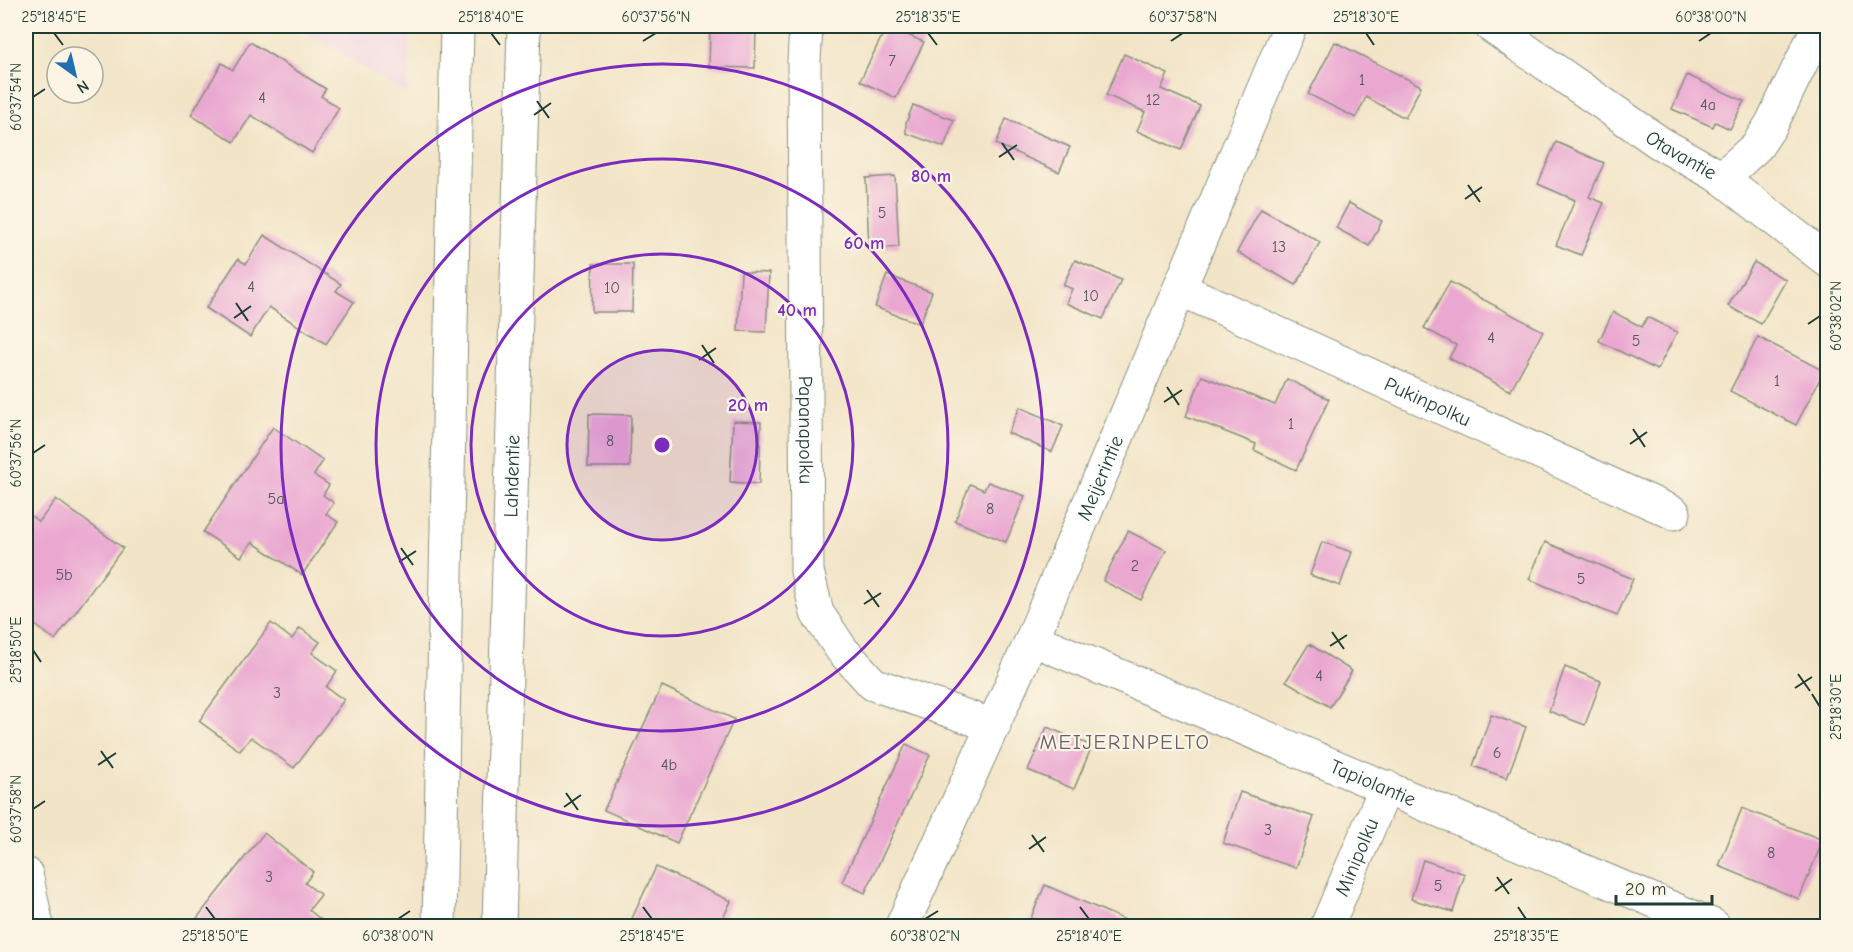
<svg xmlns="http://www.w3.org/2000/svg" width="1853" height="952" viewBox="0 0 1853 952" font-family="'Comic Neue',sans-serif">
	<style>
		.built { fill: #f1d0e3 }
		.building { fill: #eaa8d1 }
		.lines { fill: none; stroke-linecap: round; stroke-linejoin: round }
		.minor-casing { stroke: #88907e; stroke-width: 35 }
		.major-casing { stroke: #88907e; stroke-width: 35 }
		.minor { stroke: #fff; stroke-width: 33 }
		.major { stroke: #fff; stroke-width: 33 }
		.ticks { fill: none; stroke: #1f3d34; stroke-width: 2 }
		.ring { fill: none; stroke: #7b2cbf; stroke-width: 3 }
		.labels { text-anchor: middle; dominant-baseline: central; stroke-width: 4.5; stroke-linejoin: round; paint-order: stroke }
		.number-label { font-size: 16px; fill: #52585b }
		.street-label { font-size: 20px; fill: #1f3d34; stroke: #fcf5e5 }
		.neighbourhood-label { font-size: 21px; letter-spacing: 1.5px; fill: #66626b; stroke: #fcf5e5 }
		.centre { fill: #7b2cbf; stroke: #fcf5e5; stroke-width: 3 }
		.ring-label { font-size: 18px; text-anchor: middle; font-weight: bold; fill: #7b2cbf; stroke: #fcf5e5; stroke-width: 4.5; stroke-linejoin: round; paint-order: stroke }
		.neatline { fill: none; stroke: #1f3d34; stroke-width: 2 }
		.ticks-label { font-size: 15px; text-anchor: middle; fill: #1f3d34 }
	</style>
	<rect width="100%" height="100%" fill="#fcf5e5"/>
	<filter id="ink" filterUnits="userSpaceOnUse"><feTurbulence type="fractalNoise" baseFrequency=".0167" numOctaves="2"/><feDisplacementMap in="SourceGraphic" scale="12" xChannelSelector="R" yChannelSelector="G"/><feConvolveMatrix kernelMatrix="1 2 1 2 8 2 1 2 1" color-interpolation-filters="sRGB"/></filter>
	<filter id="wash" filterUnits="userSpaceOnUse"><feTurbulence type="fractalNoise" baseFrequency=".008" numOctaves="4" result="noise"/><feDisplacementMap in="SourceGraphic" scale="24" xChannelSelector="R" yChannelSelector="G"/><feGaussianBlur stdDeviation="1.35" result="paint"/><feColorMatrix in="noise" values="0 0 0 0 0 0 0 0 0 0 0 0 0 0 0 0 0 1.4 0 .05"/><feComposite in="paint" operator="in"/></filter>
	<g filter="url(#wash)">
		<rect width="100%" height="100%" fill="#f2e4c7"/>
		<polygon class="built" points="296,26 410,26 408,95"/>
		<g id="blocks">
			<g class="building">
				<polygon points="710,26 756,26 755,68 709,67"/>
				<polygon points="887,26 924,42 896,98 860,81"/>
				<polygon points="250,42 326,89 321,96 339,108 312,153 251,115 234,142 191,115 222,63 233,70"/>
				<polygon points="1335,42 1421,86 1405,118 1366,97 1356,118 1308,94"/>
				<polygon points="1124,54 1168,74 1161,89 1200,106 1181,150 1137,131 1145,112 1106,95"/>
				<polygon points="1687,75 1744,101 1730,129 1715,122 1713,127 1672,109"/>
				<polygon points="913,105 954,120 944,147 906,133 906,123"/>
				<polygon points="1006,119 1070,147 1059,172 996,144"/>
				<polygon points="1556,142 1604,163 1589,197 1604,203 1581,255 1556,245 1575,200 1538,184"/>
				<polygon points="895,176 899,247 869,249 866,178"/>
				<polygon points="1349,203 1382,221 1369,246 1336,228"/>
				<polygon points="1261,209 1320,242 1296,285 1237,252"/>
				<polygon points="264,235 341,284 336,291 354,302 326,344 269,307 250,337 206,308 238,259 246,264"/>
				<polygon points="1075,260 1121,280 1103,319 1066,303 1072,289 1063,285"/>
				<polygon points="1754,262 1786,280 1761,324 1728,306"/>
				<polygon points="593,264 633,264 632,312 592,312"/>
				<polygon points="741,272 769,273 766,332 738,331"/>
				<polygon points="887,275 932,292 920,324 875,307"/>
				<polygon points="1450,282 1543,331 1510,391 1449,358 1456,345 1424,328"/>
				<polygon points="1613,312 1642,327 1647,317 1677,332 1657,370 1599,341"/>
				<polygon points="1758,337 1824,371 1796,425 1730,391"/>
				<polygon points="1202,376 1275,405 1287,379 1329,399 1296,470 1254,450 1256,444 1186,416"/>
				<polygon points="1020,407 1063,426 1052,452 1008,433"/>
				<polygon points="589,414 631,415 630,467 588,467"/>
				<polygon points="733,421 761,422 759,484 730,482"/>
				<polygon points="273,427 323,461 314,475 329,485 323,495 334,503 326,514 338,522 302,575 252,542 241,557 203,532"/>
				<polygon points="988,482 1025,496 1006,542 955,521 970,484 984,490"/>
				<polygon points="56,499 123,548 55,640 26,618 26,512 39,522"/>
				<polygon points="1128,531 1166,550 1141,600 1103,581"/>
				<polygon points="1322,542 1352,552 1340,586 1310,575"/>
				<polygon points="1545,542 1633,579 1617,616 1529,579"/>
				<polygon points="271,623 292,639 300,628 320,642 312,653 337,671 326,687 344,700 294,768 251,737 240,751 199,721"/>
				<polygon points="1309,644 1352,671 1330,707 1286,681"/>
				<polygon points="1565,667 1601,681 1585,725 1549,711"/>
				<polygon points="662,686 734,719 677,843 604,810"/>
				<polygon points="1491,715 1526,727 1507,778 1473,766"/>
				<polygon points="1047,727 1092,746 1074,789 1028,770"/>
				<polygon points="906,744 930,755 865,893 842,882"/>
				<polygon points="1240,792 1314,817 1296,868 1223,843"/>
				<polygon points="1742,808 1823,840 1799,899 1719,866"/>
				<polygon points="264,833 313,872 305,883 321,895 309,910 330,927 190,927"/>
				<polygon points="1423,860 1465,874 1453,912 1411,899"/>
				<polygon points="656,867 731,901 719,927 628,927"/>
				<polygon points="1045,885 1141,927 1027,927"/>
			</g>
		</g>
	</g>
	<g filter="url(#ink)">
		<use href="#blocks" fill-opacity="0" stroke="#88907e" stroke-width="1.5"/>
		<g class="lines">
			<g class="minor-casing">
				<g id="minor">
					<path id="s1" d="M806 26 804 61 807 571 817 613 842 650 873 684 994 726"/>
					<path id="s2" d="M1491 26 1660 143 1722 178 1757 146 1771 125 1819 26"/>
					<polyline points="1722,178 1828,261"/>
					<path id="s3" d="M1180 289 1674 513"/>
					<path id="s4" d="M1032 639 1714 926"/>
					<path id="s5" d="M902 926 1032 639 1290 26"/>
					<path id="s6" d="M1327 926 1386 787"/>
				</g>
			</g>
			<g class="major-casing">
				<g id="major">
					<polyline points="26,874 37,926"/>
					<polyline points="439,926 457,26"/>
					<path id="s7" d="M499 926 524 26"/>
				</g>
			</g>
			<use href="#minor" class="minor"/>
			<use href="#major" class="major"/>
		</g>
	</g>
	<path class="ticks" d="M54 33 63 45M491 33 500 45M928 33 937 45M1366 33 1374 45M643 41 656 33M1171 41 1183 33M1699 41 1711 33M33 97 45 89M537 101 549 118M534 115 551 103M1002 143 1014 160M999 157 1017 145M1468 185 1480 202M1465 199 1482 187M236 303 248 321M234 318 251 306M1808 324 1820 316M702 345 714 363M699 360 716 348M1167 387 1179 405M1164 402 1182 390M1633 429 1645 447M1630 444 1647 432M33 453 45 445M401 548 413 565M399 562 416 551M867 590 879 607M864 604 881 593M1332 632 1344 649M1330 646 1347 635M33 650 41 662M1798 674 1810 691M1795 688 1812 677M1812 694 1820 707M101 751 113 768M98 765 116 753M566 793 578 810M564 807 581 795M33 809 45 801M1032 835 1044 852M1029 849 1046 837M1497 877 1509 894M1495 891 1512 879M206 907 215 919M643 907 652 919M1080 907 1089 919M1518 907 1526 919M398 919 410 911M925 919 938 911"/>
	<circle cx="662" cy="445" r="95" fill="#7b2cbf" fill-opacity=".12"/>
	<g class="ring">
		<circle cx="662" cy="445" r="95"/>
		<circle cx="662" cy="445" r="191"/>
		<circle cx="662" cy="445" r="286"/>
		<circle cx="662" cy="445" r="381"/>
	</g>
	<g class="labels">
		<g class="number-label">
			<text x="892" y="61">7</text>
			<text x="1362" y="80">1</text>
			<text x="262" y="98">4</text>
			<text x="1153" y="100">12</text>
			<text x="1708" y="105">4a</text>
			<text x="882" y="213">5</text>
			<text x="1279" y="247">13</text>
			<text x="251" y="287">4</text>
			<text x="612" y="288">10</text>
			<text x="1091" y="296">10</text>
			<text x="1491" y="338">4</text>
			<text x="1636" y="341">5</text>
			<text x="1777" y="381">1</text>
			<text x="1291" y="424">1</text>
			<text x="610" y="441">8</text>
			<text x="276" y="499">5a</text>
			<text x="990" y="509">8</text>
			<text x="1135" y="566">2</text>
			<text x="64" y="575">5b</text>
			<text x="1581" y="579">5</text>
			<text x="1319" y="676">4</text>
			<text x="277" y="693">3</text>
			<text x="1497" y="753">6</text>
			<text x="669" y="765">4b</text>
			<text x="1268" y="830">3</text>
			<text x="1771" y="853">8</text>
			<text x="269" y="877">3</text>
			<text x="1438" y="886">5</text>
		</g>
		<g class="street-label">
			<text stroke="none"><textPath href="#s2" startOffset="230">Otavantie</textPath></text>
			<text stroke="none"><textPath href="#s3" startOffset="272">Pukinpolku</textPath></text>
			<text stroke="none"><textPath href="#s1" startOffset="404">Papanapolku</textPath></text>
			<text stroke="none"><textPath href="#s7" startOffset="450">Lahdentie</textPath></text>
			<text stroke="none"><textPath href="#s5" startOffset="490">Meijerintie</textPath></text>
			<text stroke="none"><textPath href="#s4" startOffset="370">Tapiolantie</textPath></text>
			<text stroke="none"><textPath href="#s6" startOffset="75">Minipolku</textPath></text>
		</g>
		<g class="neighbourhood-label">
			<text x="1125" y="742">MEIJERINPELTO</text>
		</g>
	</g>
	<circle cx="662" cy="445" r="9" class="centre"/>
	<g class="ring-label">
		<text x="931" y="182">80 m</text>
		<text x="864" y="249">60 m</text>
		<text x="797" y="316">40 m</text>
		<text x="748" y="411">20 m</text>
	</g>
	<rect width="1853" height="952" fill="none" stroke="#fcf5e5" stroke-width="66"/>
	<g transform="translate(75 75) rotate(146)"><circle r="28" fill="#fcf5e5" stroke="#a4ab9e" stroke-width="1.5"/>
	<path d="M0-4.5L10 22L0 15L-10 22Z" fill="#1f6fb2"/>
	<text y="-9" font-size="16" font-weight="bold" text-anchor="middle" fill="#1f3d34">N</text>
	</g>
	<path d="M1616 895v9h96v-9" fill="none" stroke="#1f3d34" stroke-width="3"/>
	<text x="1625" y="895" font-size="18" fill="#1f3d34" stroke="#fcf5e5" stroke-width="4.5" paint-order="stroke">20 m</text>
	<rect x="33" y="33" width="1787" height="886" class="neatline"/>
	<g class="ticks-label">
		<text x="54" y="22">25°18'45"E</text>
		<text x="491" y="22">25°18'40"E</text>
		<text x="656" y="22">60°37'56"N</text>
		<text x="928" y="22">25°18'35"E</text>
		<text x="1183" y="22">60°37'58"N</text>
		<text x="1366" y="22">25°18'30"E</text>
		<text x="1711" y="22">60°38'00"N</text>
		<text transform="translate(16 97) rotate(-90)" y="5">60°37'54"N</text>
		<text transform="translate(1836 316) rotate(-90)" y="5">60°38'02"N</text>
		<text transform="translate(16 453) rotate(-90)" y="5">60°37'56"N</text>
		<text transform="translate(16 650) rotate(-90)" y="5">25°18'50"E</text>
		<text transform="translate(1836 707) rotate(-90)" y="5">25°18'30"E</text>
		<text transform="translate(16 809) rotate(-90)" y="5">60°37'58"N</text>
		<text x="215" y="941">25°18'50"E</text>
		<text x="398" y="941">60°38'00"N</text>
		<text x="652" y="941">25°18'45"E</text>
		<text x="925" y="941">60°38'02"N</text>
		<text x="1089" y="941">25°18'40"E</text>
		<text x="1526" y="941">25°18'35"E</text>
	</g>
</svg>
